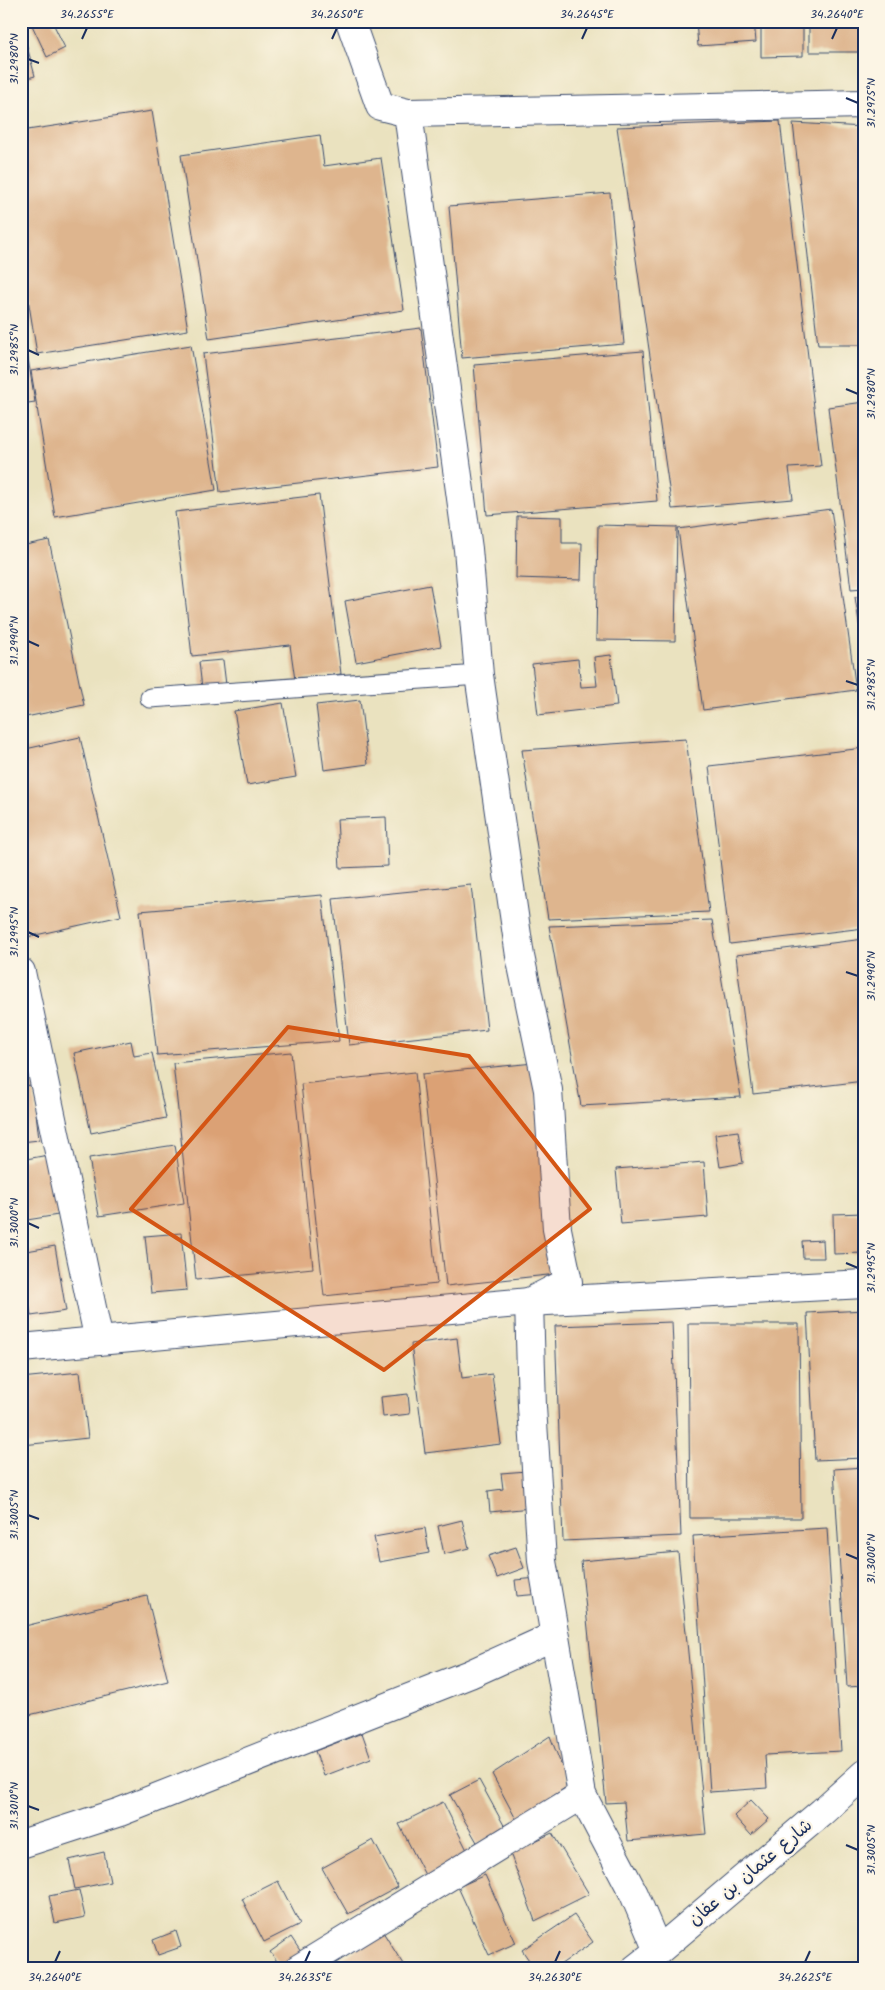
<svg xmlns="http://www.w3.org/2000/svg" width="885" height="1990" viewBox="0 0 885 1990" font-family="Kalam,'Playpen Sans Arabic',sans-serif">
	<style>
		.building { fill: #deb58e }
		.lines { fill: none; stroke-linecap: round; stroke-linejoin: round }
		.service-casing { stroke: #3a4a6d; stroke-width: 21 }
		.minor-casing { stroke: #3a4a6d; stroke-width: 30 }
		.service { stroke: #fff; stroke-width: 19 }
		.minor { stroke: #fff; stroke-width: 28 }
		.marked { fill: #d45514; fill-opacity: 0.2; stroke: #d45514; stroke-width: 4; stroke-linejoin: round }
		.ticks { fill: none; stroke: #1b2f5e; stroke-width: 2 }
		.labels { text-anchor: middle; dominant-baseline: central; stroke-width: 4.5; stroke-linejoin: round; paint-order: stroke }
		.street-label { font-size: 18px; fill: #1b2f5e; stroke: #fcf5e5 }
		.neatline { fill: none; stroke: #1b2f5e; stroke-width: 2 }
		.ticks-label { font-size: 12px; text-anchor: middle; fill: #1b2f5e }
	</style>
	<rect width="100%" height="100%" fill="#fcf5e5"/>
	<filter id="ink" filterUnits="userSpaceOnUse"><feTurbulence type="fractalNoise" baseFrequency=".02" numOctaves="2"/><feDisplacementMap in="SourceGraphic" scale="10" xChannelSelector="R" yChannelSelector="G"/><feConvolveMatrix kernelMatrix="1 2 1 2 8 2 1 2 1" color-interpolation-filters="sRGB"/></filter>
	<filter id="wash" filterUnits="userSpaceOnUse"><feTurbulence type="fractalNoise" baseFrequency=".0096" numOctaves="4" result="noise"/><feDisplacementMap in="SourceGraphic" scale="20" xChannelSelector="R" yChannelSelector="G"/><feGaussianBlur stdDeviation="1.12" result="paint"/><feColorMatrix in="noise" values="0 0 0 0 0 0 0 0 0 0 0 0 0 0 0 0 0 1.4 0 .05"/><feComposite in="paint" operator="in"/></filter>
	<g filter="url(#wash)">
		<rect width="100%" height="100%" fill="#eae2bf"/>
		<g id="blocks">
			<g class="building">
				<polygon points="30,21 52,21 65,48 47,57"/>
				<polygon points="696,21 754,21 756,42 698,46"/>
				<polygon points="761,21 803,21 803,56 761,57"/>
				<polygon points="809,21 861,21 862,52 809,52"/>
				<polygon points="21,24 35,76 21,80"/>
				<polygon points="152,111 188,330 37,354 21,255 21,131"/>
				<polygon points="780,121 821,466 789,468 793,499 672,509 617,127"/>
				<polygon points="793,123 864,127 864,345 818,345"/>
				<polygon points="320,135 324,166 381,158 404,310 209,339 181,155"/>
				<polygon points="610,193 624,344 462,358 449,206"/>
				<polygon points="421,328 438,467 220,492 203,354"/>
				<polygon points="191,345 216,490 55,517 31,371"/>
				<polygon points="643,351 657,501 487,515 474,365"/>
				<polygon points="27,352 35,402 21,404 21,353"/>
				<polygon points="864,402 864,588 851,589 828,407"/>
				<polygon points="319,495 341,674 295,680 290,645 192,656 175,512"/>
				<polygon points="831,509 856,690 703,710 678,529"/>
				<polygon points="517,516 562,517 562,543 582,543 581,580 516,578"/>
				<polygon points="598,525 677,527 675,641 596,640"/>
				<polygon points="49,540 84,705 21,718 21,546"/>
				<polygon points="430,585 441,646 356,662 345,601"/>
				<polygon points="864,596 864,648 863,648 855,597"/>
				<polygon points="611,655 617,706 538,715 532,664 578,659 581,687 597,686 594,657"/>
				<polygon points="223,660 226,685 202,688 199,662"/>
				<polygon points="360,700 368,764 324,770 316,705"/>
				<polygon points="283,703 296,777 247,785 234,711"/>
				<polygon points="80,737 121,916 27,937 21,911 21,750"/>
				<polygon points="686,739 709,912 548,919 522,750"/>
				<polygon points="864,748 864,928 730,944 709,766"/>
				<polygon points="386,817 388,866 340,868 337,819"/>
				<polygon points="471,885 487,1030 349,1045 333,899"/>
				<polygon points="322,895 339,1041 157,1055 140,911"/>
				<polygon points="712,920 741,1097 581,1106 549,926"/>
				<polygon points="864,939 864,1081 753,1094 736,955"/>
				<polygon points="131,1041 134,1056 152,1053 166,1118 91,1133 74,1053"/>
				<polygon points="291,1052 313,1268 196,1280 173,1063"/>
				<polygon points="534,1063 557,1274 446,1286 422,1074"/>
				<polygon points="415,1072 437,1284 324,1296 301,1084"/>
				<polygon points="33,1085 39,1140 21,1142 21,1086"/>
				<polygon points="738,1131 743,1163 720,1167 715,1134"/>
				<polygon points="175,1145 184,1203 99,1216 89,1158"/>
				<polygon points="48,1155 58,1215 21,1221 21,1160"/>
				<polygon points="704,1162 708,1217 621,1224 616,1169"/>
				<polygon points="864,1213 864,1253 834,1254 833,1214"/>
				<polygon points="181,1233 187,1290 151,1293 145,1236"/>
				<polygon points="823,1240 824,1258 803,1258 802,1241"/>
				<polygon points="55,1246 66,1311 31,1316 21,1252"/>
				<polygon points="864,1310 864,1458 815,1460 807,1313"/>
				<polygon points="672,1322 681,1536 563,1541 555,1326"/>
				<polygon points="688,1324 799,1324 801,1518 690,1518"/>
				<polygon points="457,1338 462,1378 492,1374 501,1444 425,1453 411,1344"/>
				<polygon points="80,1372 88,1438 23,1445 21,1378"/>
				<polygon points="408,1394 410,1414 383,1417 381,1397"/>
				<polygon points="864,1467 864,1686 847,1687 834,1469"/>
				<polygon points="527,1471 531,1508 490,1512 488,1491 503,1489 501,1473"/>
				<polygon points="462,1520 469,1548 444,1554 438,1526"/>
				<polygon points="425,1528 429,1553 379,1562 374,1537"/>
				<polygon points="827,1528 841,1751 765,1755 767,1788 710,1792 693,1536"/>
				<polygon points="516,1547 524,1568 497,1578 488,1556"/>
				<polygon points="678,1552 706,1834 628,1841 624,1802 606,1803 581,1561"/>
				<polygon points="538,1578 540,1594 517,1596 515,1580"/>
				<polygon points="147,1596 168,1681 21,1717 21,1627"/>
				<polygon points="362,1733 371,1758 324,1776 315,1751"/>
				<polygon points="550,1736 569,1785 517,1821 492,1774"/>
				<polygon points="479,1780 506,1829 478,1844 450,1795"/>
				<polygon points="751,1800 769,1819 751,1835 734,1816"/>
				<polygon points="443,1802 470,1856 426,1877 399,1824"/>
				<polygon points="552,1833 589,1894 535,1921 510,1853"/>
				<polygon points="373,1840 398,1887 348,1914 322,1868"/>
				<polygon points="104,1852 110,1882 75,1889 69,1860"/>
				<polygon points="485,1875 516,1943 489,1955 458,1887"/>
				<polygon points="278,1881 300,1924 264,1942 242,1899"/>
				<polygon points="79,1890 85,1917 55,1923 49,1896"/>
				<polygon points="574,1915 593,1942 554,1969 535,1969 522,1950"/>
				<polygon points="176,1931 181,1947 158,1955 153,1940"/>
				<polygon points="383,1932 406,1969 338,1969 334,1964"/>
				<polygon points="291,1937 303,1955 283,1969 270,1952"/>
			</g>
		</g>
	</g>
	<g filter="url(#ink)">
		<use href="#blocks" fill-opacity="0" stroke="#3a4a6d" stroke-width="1"/>
		<g class="lines">
			<g class="service-casing">
				<polyline id="service" points="150,698 479,675"/>
			</g>
			<g class="minor-casing">
				<g id="minor">
					<polyline points="350,21 380,106 408,113 468,549 479,675 520,956 548,1090 557,1229 568,1282 529,1302 532,1407 542,1561 582,1795 634,1894 658,1951"/>
					<polyline points="408,113 864,104"/>
					<polyline points="21,972 99,1341"/>
					<polyline points="21,1348 529,1302 864,1284"/>
					<polyline points="21,1844 120,1812 470,1674 554,1636"/>
					<polyline points="298,1969 582,1795"/>
					<polyline points="635,1969 658,1951 822,1812 864,1774"/>
				</g>
			</g>
			<use href="#service" class="service"/>
			<use href="#minor" class="minor"/>
		</g>
	</g>
	<path class="marked" d="M288 1027 469 1056 590 1209 384 1370 131 1209Z"/>
	<path class="ticks" d="M82 39 87 28M332 39 337 28M582 39 587 28M832 39 837 28M28 59 39 63M846 98 858 103M28 350 39 355M846 389 858 394M28 641 39 646M846 681 858 685M28 932 39 937M846 972 858 976M28 1223 39 1228M846 1263 858 1268M28 1515 39 1519M846 1554 858 1559M28 1806 39 1810M846 1845 858 1850M55 1962 60 1951M305 1962 310 1951M555 1962 560 1951M805 1962 810 1951"/>
	<g class="labels">
		<g class="street-label">
			<text transform="translate(751 1873) rotate(-40)">شارع عثمان بن عفان</text>
		</g>
	</g>
	<rect width="885" height="1990" fill="none" stroke="#fcf5e5" stroke-width="55"/>
	<rect x="28" y="28" width="830" height="1934" class="neatline"/>
	<g class="ticks-label">
		<text x="87" y="18">34.2655°E</text>
		<text x="337" y="18">34.2650°E</text>
		<text x="587" y="18">34.2645°E</text>
		<text x="837" y="18">34.2640°E</text>
		<text transform="translate(14 59) rotate(-90)" y="4">31.2980°N</text>
		<text transform="translate(871 103) rotate(-90)" y="4">31.2975°N</text>
		<text transform="translate(14 350) rotate(-90)" y="4">31.2985°N</text>
		<text transform="translate(871 394) rotate(-90)" y="4">31.2980°N</text>
		<text transform="translate(14 641) rotate(-90)" y="4">31.2990°N</text>
		<text transform="translate(871 685) rotate(-90)" y="4">31.2985°N</text>
		<text transform="translate(14 932) rotate(-90)" y="4">31.2995°N</text>
		<text transform="translate(871 976) rotate(-90)" y="4">31.2990°N</text>
		<text transform="translate(14 1223) rotate(-90)" y="4">31.3000°N</text>
		<text transform="translate(871 1268) rotate(-90)" y="4">31.2995°N</text>
		<text transform="translate(14 1515) rotate(-90)" y="4">31.3005°N</text>
		<text transform="translate(871 1559) rotate(-90)" y="4">31.3000°N</text>
		<text transform="translate(14 1806) rotate(-90)" y="4">31.3010°N</text>
		<text transform="translate(871 1850) rotate(-90)" y="4">31.3005°N</text>
		<text x="55" y="1981">34.2640°E</text>
		<text x="305" y="1981">34.2635°E</text>
		<text x="555" y="1981">34.2630°E</text>
		<text x="805" y="1981">34.2625°E</text>
	</g>
</svg>
